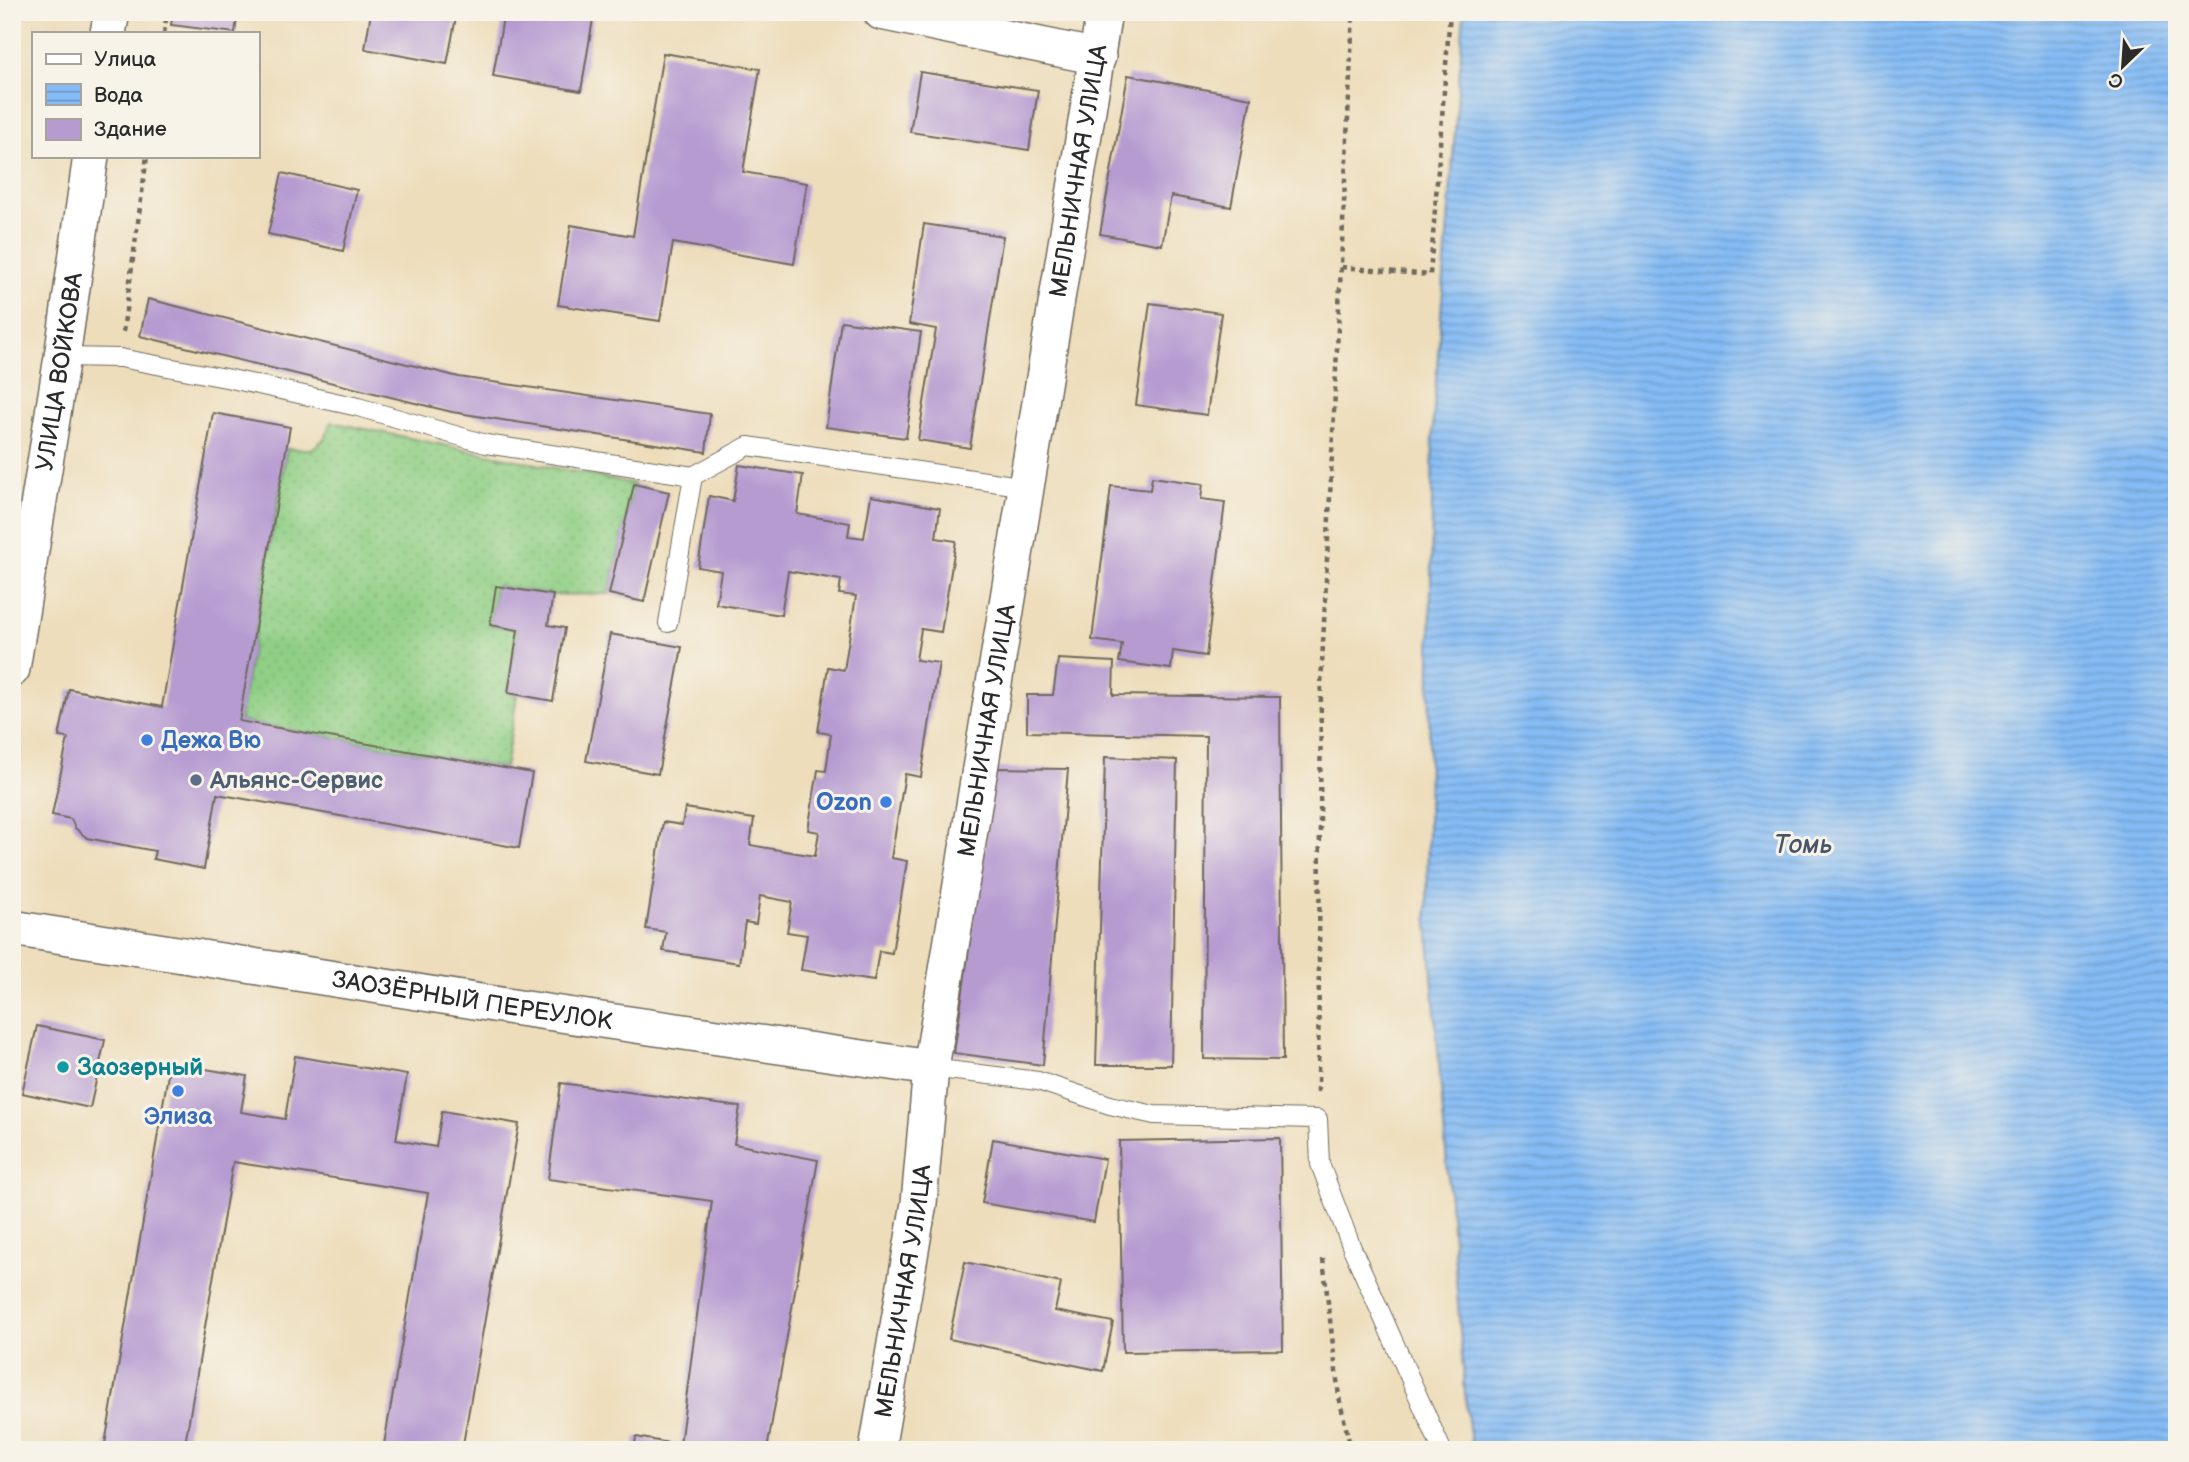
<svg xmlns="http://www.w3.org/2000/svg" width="2189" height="1462" viewBox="0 0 2189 1462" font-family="'Balsamiq Sans',sans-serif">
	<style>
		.grass { fill: url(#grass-dots); stroke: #5e7d58; stroke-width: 2 }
		.water { fill: url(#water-rules); stroke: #587490; stroke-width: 2 }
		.building { fill: #b69bd1 }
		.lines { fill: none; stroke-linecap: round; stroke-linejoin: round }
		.service-casing { stroke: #6f695d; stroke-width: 20 }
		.minor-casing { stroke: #6f695d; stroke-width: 38 }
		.path { stroke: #6f695d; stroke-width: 4.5; stroke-dasharray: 5 5; stroke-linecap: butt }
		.service { stroke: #fff; stroke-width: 18 }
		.minor { stroke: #fff; stroke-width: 35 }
		.shop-dot { fill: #3f7fe0; stroke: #f7f3e8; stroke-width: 2.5 }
		.service-dot { fill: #5c6f8a; stroke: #f7f3e8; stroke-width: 2.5 }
		.culture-dot { fill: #0f9aa8; stroke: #f7f3e8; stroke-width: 2.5 }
		.labels { text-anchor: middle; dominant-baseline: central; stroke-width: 6; stroke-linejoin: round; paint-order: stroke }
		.street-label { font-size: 24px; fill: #2b2b2b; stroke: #f7f3e8 }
		.shop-label { font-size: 24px; font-weight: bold; fill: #366cbe; stroke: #f7f3e8; text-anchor: start }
		.service-label { font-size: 24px; font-weight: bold; fill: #4e5e75; stroke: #f7f3e8; text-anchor: start }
		.culture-label { font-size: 24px; font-weight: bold; fill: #0d838f; stroke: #f7f3e8; text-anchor: start }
		.water-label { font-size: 26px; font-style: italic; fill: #465668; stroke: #f7f3e8 }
	</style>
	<defs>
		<pattern id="grass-dots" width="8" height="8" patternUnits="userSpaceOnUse" patternTransform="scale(1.75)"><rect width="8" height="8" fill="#90cf85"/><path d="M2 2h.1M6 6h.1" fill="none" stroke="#7cb273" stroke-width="1.8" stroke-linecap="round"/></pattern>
		<pattern id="water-rules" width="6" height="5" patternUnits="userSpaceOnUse" patternTransform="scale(1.75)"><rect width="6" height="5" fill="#85bcf5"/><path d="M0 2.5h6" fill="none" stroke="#6d99c7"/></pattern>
	</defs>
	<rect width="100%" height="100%" fill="#f7f3e8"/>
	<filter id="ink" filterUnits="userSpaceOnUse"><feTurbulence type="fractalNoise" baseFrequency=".0143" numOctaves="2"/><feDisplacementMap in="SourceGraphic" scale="14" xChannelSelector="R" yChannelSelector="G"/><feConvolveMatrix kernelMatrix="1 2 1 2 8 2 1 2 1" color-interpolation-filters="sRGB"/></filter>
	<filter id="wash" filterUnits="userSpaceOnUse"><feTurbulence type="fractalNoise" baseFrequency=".00686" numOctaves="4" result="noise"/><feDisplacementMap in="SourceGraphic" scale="28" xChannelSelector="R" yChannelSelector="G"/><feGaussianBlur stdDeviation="1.57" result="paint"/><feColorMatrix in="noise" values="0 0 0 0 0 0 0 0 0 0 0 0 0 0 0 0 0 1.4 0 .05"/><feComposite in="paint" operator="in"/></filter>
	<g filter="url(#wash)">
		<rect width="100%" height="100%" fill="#edddbb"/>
		<polygon class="grass" points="331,422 634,484 609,594 553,595 496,586 490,625 518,630 508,693 517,695 505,768 239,721 287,449 312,449 324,439"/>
		<polygon class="water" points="1464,12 2177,12 2177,1450 1472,1450 1466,1406 1427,912 1433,420"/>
		<g id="blocks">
			<g class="building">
				<polygon points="173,12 238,12 235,33 171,25"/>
				<polygon points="371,12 457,12 447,64 365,49"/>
				<polygon points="504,12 551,12 593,19 581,91 493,76"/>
				<polygon points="663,53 760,69 743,172 807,183 794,264 673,243 660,321 558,305 571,225 633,236"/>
				<polygon points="920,72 1038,90 1029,150 910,132"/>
				<polygon points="1128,75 1251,98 1231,207 1171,196 1162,245 1100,234"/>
				<polygon points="282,173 357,190 343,251 268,234"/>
				<polygon points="924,224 1003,236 970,448 918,440 936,329 909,324"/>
				<polygon points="148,299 459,377 710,414 706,452 452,412 140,336"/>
				<polygon points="1150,303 1221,313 1207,415 1136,405"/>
				<polygon points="841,321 921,332 906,438 826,427"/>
				<polygon points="213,413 290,427 239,721 532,773 519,848 217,794 204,869 153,859 155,851 87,838 75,828 71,819 52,815 68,738 59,737 69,689 162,707"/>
				<polygon points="739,465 803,475 797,514 850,523 848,536 864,538 871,496 940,508 936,538 956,541 941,632 921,629 916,660 939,663 921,777 905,774 891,858 907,861 892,953 879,951 874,981 801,970 807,935 787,932 792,902 760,896 756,924 745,922 739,963 663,951 666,932 646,929 663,822 682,825 685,808 754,819 750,845 815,856 819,832 808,830 818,770 826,771 831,734 818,732 828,667 844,670 856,596 839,594 841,580 788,571 781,615 716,604 721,571 698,567 709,496 733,501"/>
				<polygon points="1152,477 1203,484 1201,499 1225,502 1206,656 1173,651 1171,669 1119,662 1122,644 1092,640 1111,486 1150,490"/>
				<polygon points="634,484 669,492 644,602 609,594"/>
				<polygon points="496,586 553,595 548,625 565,628 553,701 508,693 518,630 490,625"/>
				<polygon points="610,634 682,647 658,774 586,761"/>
				<polygon points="1058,659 1114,662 1113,695 1280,697 1283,1060 1204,1059 1206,736 1027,732 1027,695 1053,695"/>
				<polygon points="1105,757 1177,760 1171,1065 1096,1065"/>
				<polygon points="995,768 1068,769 1043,1065 954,1053"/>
				<polygon points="37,1026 105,1040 90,1108 22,1093"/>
				<polygon points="295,1056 407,1075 396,1140 436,1147 442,1111 519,1124 462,1450 383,1450 428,1193 233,1162 184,1450 104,1450 170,1063 247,1076 241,1112 285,1119"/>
				<polygon points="561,1083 740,1107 734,1144 818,1160 767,1450 634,1450 636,1437 680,1445 712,1201 548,1179"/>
				<polygon points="1280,1138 1283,1350 1123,1352 1119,1141"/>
				<polygon points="993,1139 1105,1159 1094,1222 982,1203"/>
				<polygon points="965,1262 1061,1283 1055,1311 1113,1322 1103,1371 949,1339"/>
			</g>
		</g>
	</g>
	<g filter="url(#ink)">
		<use href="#blocks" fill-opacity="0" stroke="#6f695d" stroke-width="2"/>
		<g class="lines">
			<g class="service-casing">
				<g id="service">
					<polyline points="62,357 120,358 231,379 358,407 486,444 693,476 748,446 1027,487"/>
					<polyline points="668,623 693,476"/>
					<polyline points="931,1068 1038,1081 1110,1105 1154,1115 1318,1119 1320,1164 1352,1248 1442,1450"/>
				</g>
			</g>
			<g class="minor-casing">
				<g id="minor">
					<polyline points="881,12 1098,57"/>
					<polyline points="108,33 112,12"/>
					<path id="s1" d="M12 669 62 357 91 156"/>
					<path id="s2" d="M12 928 519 1008 931 1068"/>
					<path id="s3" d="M877 1450 919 1203 931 1068 1104 12"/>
				</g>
			</g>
			<g class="path">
				<polyline points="164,33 167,12"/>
				<polyline points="1341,267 1430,275 1450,12"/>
				<polyline points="123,332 147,156"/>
				<polyline points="1318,1092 1321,686 1353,12"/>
				<polyline points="1323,1259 1339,1397 1351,1450"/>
			</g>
			<use href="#service" class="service"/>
			<use href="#minor" class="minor"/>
		</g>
	</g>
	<g class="shop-dot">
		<circle cx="147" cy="740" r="7"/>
		<circle cx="886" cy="802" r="7"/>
		<circle cx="178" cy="1091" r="7"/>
	</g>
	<circle class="service-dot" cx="196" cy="780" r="7"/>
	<circle class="culture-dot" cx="63" cy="1067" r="7"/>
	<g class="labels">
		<g class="street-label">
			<text stroke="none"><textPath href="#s3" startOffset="1295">МЕЛЬНИЧНАЯ УЛИЦА</textPath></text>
			<text stroke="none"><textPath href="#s1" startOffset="301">УЛИЦА ВОЙКОВА</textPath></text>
			<text stroke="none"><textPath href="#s3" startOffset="728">МЕЛЬНИЧНАЯ УЛИЦА</textPath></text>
			<text stroke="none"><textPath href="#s2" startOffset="466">ЗАОЗЁРНЫЙ ПЕРЕУЛОК</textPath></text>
			<text stroke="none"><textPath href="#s3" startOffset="161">МЕЛЬНИЧНАЯ УЛИЦА</textPath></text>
		</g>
		<g class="shop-label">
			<text x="161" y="740">Дежа Вю</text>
			<text x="872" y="802" text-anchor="end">Ozon</text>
			<text x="178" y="1116" text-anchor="middle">Элиза</text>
		</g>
		<g class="service-label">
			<text x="210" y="780">Альянс-Сервис</text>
		</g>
		<g class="culture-label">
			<text x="77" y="1067">Заозерный</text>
		</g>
		<g class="water-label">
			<text x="1803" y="845">Томь</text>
		</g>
	</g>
	<rect width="2189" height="1462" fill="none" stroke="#f7f3e8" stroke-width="42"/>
	<rect x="32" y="32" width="228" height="126" fill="#f7f3e8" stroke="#a5a39c" stroke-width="2"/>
	<rect x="46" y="54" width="35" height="10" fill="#ffffff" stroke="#a5a39c" stroke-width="2"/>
	<text x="94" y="66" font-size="21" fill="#2b2b2b">Улица</text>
	<rect x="46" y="84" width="35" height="21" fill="url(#water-rules)" stroke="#a5a39c" stroke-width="2"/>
	<text x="94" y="102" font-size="21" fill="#2b2b2b">Вода</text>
	<rect x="46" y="119" width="35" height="21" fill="#b69bd1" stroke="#a5a39c" stroke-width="2"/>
	<text x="94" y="136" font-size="21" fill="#2b2b2b">Здание</text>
	<g transform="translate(2123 66) rotate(205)" stroke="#f7f3e8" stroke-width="5" paint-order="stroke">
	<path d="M0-5L12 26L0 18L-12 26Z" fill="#2b2b2b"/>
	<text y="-10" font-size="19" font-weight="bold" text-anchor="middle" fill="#2b2b2b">С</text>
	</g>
</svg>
